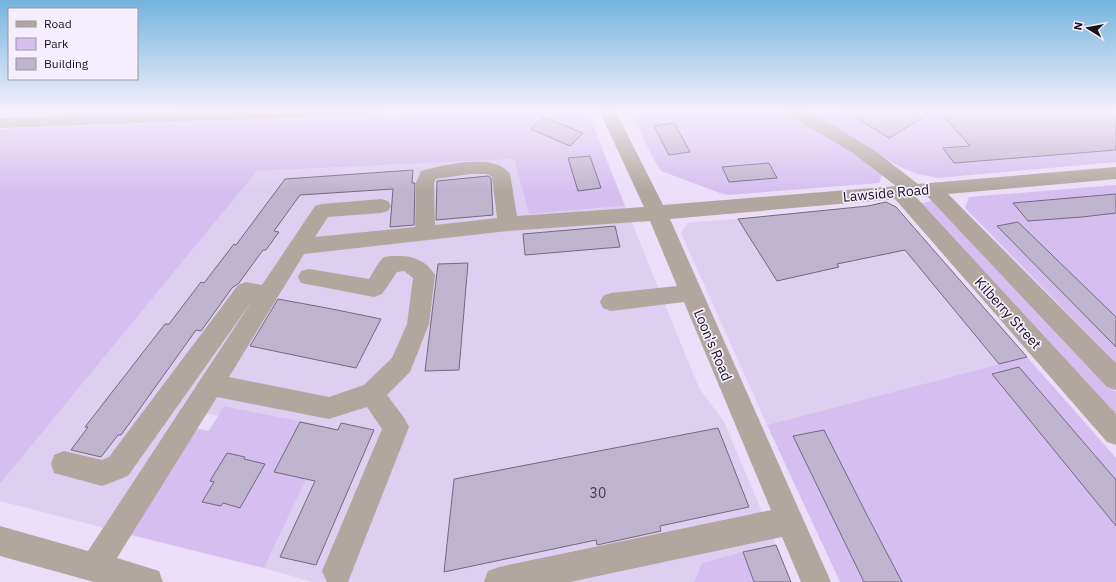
<svg xmlns="http://www.w3.org/2000/svg" width="1116" height="582" viewBox="0 0 1116 582" font-family="'IBM Plex Sans',sans-serif">
	<style>
		.built { fill: #ddcff0 }
		.green { fill: #d5bff0 }
		.building { fill: #bfb4cd; stroke: #746981 }
		.lines { fill: none; stroke-linecap: round; stroke-linejoin: round }
		.minor { fill: #b1a79f; fill-rule: evenodd }
		.labels { text-anchor: middle; dominant-baseline: central; stroke-width: 3.5; stroke-linejoin: round; paint-order: stroke }
		.street-label { font-size: 14px; fill: #18131c; stroke: #f5eefe }
		.near-number-label { font-size: 14px; fill: #423b48 }
	</style>
	<rect width="100%" height="100%" fill="#eadef9"/>
	<g class="built">
		<polygon points="514,159 529,214 625,206 699,388 724,422 776,545 702,563 694,582 313,582 264,568 331,427 225,406 218,416 205,413 131,535 0,501 0,484 257,171"/>
		<polygon points="886,202 896,207 1027,357 767,425 681,233 688,223 800,213 868,206"/>
	</g>
	<g class="green">
		<polygon points="0,110 162,110 0,116"/>
		<polygon points="531,110 587,110 625,206 529,214 514,159 257,171 0,484 0,129"/>
		<polygon points="630,110 783,110 799,118 883,172 879,183 729,195 720,193 661,171 653,158"/>
		<polygon points="807,110 920,110 928,114 936,110 948,121 1083,110 1116,110 1116,162 938,178 918,174 900,167"/>
		<polygon points="1116,185 1116,363 965,208 969,197"/>
		<polygon points="936,200 1116,392 1116,423 918,204"/>
		<polygon points="1027,357 1116,458 1116,582 840,582 767,425"/>
		<polygon points="224,406 331,427 264,568 131,535 195,428 209,431"/>
		<polygon points="743,552 754,582 694,582 702,563"/>
	</g>
	<g class="building">
		<polygon points="844,110 935,110 889,138"/>
		<polygon points="938,110 1116,110 1116,150 954,163 943,148 970,146"/>
		<polygon points="544,117 563,125 583,133 570,146 531,129"/>
		<polygon points="674,123 682,137 690,152 669,155 654,126"/>
		<polygon points="590,156 601,188 578,191 568,158"/>
		<polygon points="769,163 777,178 729,182 722,167"/>
		<polygon points="413,170 412,183 415,183 414,225 390,227 393,189 300,195 274,231 279,232 266,250 263,250 239,283 232,288 201,331 196,330 121,435 118,435 101,457 71,450 88,427 85,427 165,324 169,324 201,282 204,283 234,244 236,245 285,179"/>
		<polygon points="488,176 491,178 493,215 436,220 437,181"/>
		<polygon points="1116,194 1116,213 1082,217 1028,221 1013,203"/>
		<polygon points="886,202 896,207 1027,357 999,364 905,250 837,264 839,267 777,281 738,219 868,206"/>
		<polygon points="1018,222 1116,317 1116,347 997,226"/>
		<polygon points="615,226 620,247 525,255 523,234"/>
		<polygon points="468,263 459,370 425,371 438,264"/>
		<polygon points="278,299 332,309 381,319 356,368 250,346"/>
		<polygon points="1019,367 1116,480 1116,526 992,374"/>
		<polygon points="300,422 338,430 341,423 374,430 316,565 280,557 315,481 274,472"/>
		<polygon points="718,428 749,507 660,526 661,531 597,545 596,540 444,572 454,479"/>
		<polygon points="824,430 867,515 902,582 864,582 793,436"/>
		<polygon points="227,453 245,457 244,459 265,464 240,508 223,503 221,506 202,502 214,482 210,481"/>
		<polygon points="776,545 791,582 754,582 743,552"/>
	</g>
	<g class="lines">
		<g class="minor">
			<polygon points="224,110 380,110 378,114 372,115 0,128 0,118"/>
			<path d="M599 110H615L663 205 896 186 850 151 786 114 784 110H805L831 124 878 153 918 184 1116 167V179L948 194 1116 363V390L1107 387 927 196 916 197 1116 414V445L1107 442 895 199 670 219 831 582H801L782 537 570 582H484L488 571 499 567 771 510 684 302 611 311 603 308 600 302 603 296 611 293 677 286 650 221 508 231 304 254 229 377 329 397 364 385 392 358 407 324 413 278 404 271 397 272 382 294 374 297 301 283 298 277 301 271 309 269 369 279C373 273 378 262 383 258 386 256 392 256 396 256 412 255 426 260 435 275L429 324 410 372 387 395 405 419 409 427 348 582H327L322 571 382 429 367 407 329 419 217 397 117 558 159 571 163 582H94L0 556V526L88 551 252 301 128 476 102 486 54 473 51 464 54 455 64 451 102 460 109 457 238 285 246 282 262 285 315 206 322 204 381 199 388 201 391 206 388 211 381 213 328 217 315 237 415 227 416 183 421 171C442 165 496 152 510 174L517 216 644 207ZM470 174H487L492 177 497 218 435 225 434 183 436 179Z"/>
		</g>
	</g>
	<linearGradient id="sky" x2="0" y2="1"><stop stop-color="#73b4dd"/><stop offset="0.58" stop-color="#f6f0fc"/><stop offset="1" stop-color="#f6f0fc" stop-opacity="0"/></linearGradient>
	<rect width="1116" height="191" fill="url(#sky)"/>
	<g class="labels">
		<g class="street-label">
			<text transform="translate(886 193) rotate(-5)">Lawside Road</text>
			<text transform="translate(1008 313) rotate(48)">Kilberry Street</text>
			<text transform="translate(713 345) rotate(67)">Loon's Road</text>
		</g>
		<g class="near-number-label">
			<text x="598" y="493">30</text>
		</g>
	</g>
	<rect x="8" y="8" width="130" height="72" fill="#f5eefe" stroke="#9d96a4"/>
	<rect x="16" y="21" width="20" height="6" fill="#b1a79f" stroke="#9d96a4"/>
	<text x="44" y="28" font-size="12" fill="#18131c">Road</text>
	<rect x="16" y="38" width="20" height="12" fill="#d5bff0" stroke="#9d96a4"/>
	<text x="44" y="48" font-size="12" fill="#18131c">Park</text>
	<rect x="16" y="58" width="20" height="12" fill="#bfb4cd" stroke="#9d96a4"/>
	<text x="44" y="68" font-size="12" fill="#18131c">Building</text>
	<g transform="translate(1088 28) rotate(281)" stroke="#f5eefe" stroke-width="3" paint-order="stroke">
	<path d="M0-3L7 15L0 10L-7 15Z" fill="#18131c"/>
	<text y="-6" font-size="11" font-weight="bold" text-anchor="middle" fill="#18131c">N</text>
	</g>
</svg>
